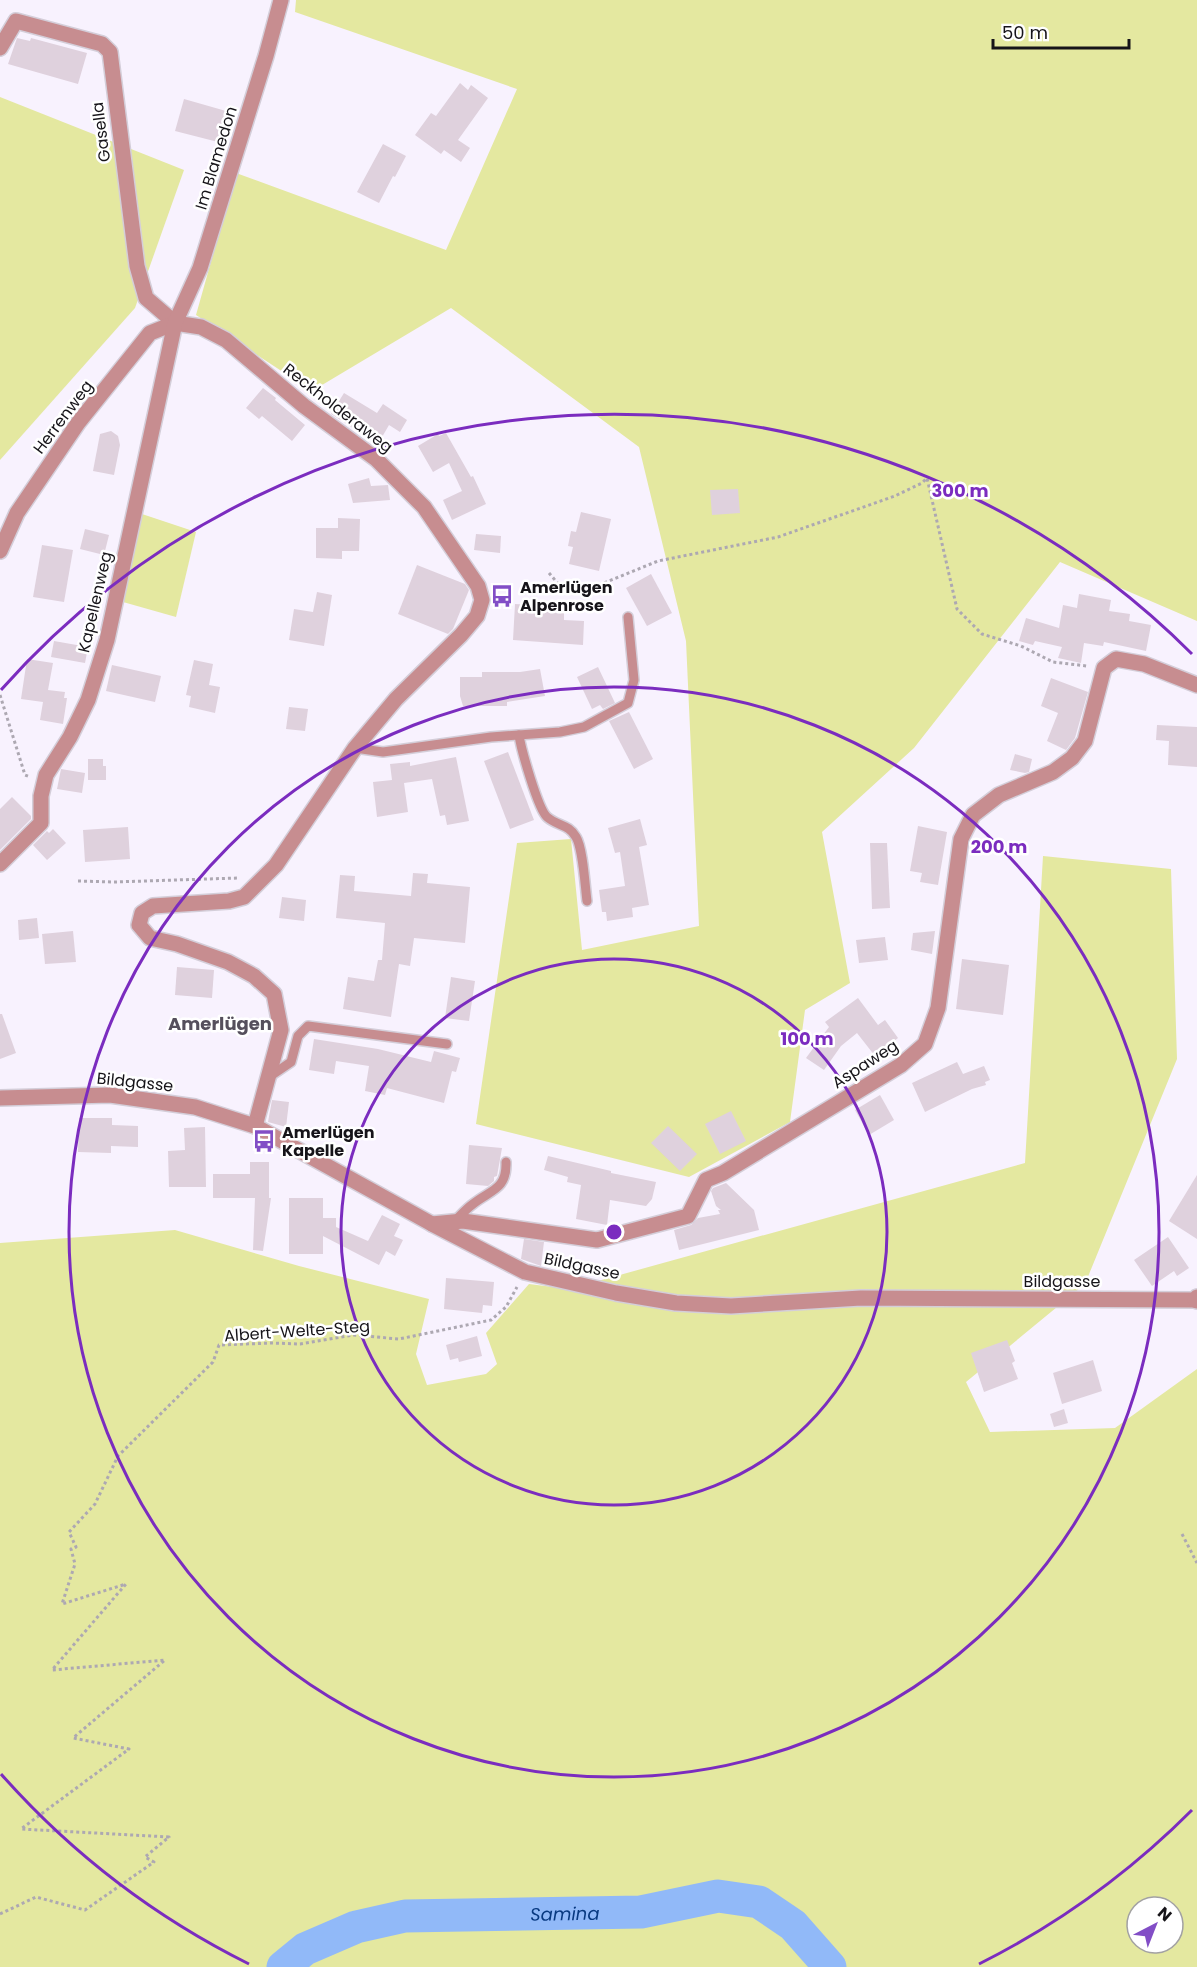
<svg xmlns="http://www.w3.org/2000/svg" width="1197" height="1967" viewBox="0 0 1197 1967" font-family="Poppins,sans-serif">
	<style>
		.green { fill: #e4e8a0; fill-rule: evenodd }
		.lines { fill: none; stroke-linecap: round; stroke-linejoin: round }
		.river { stroke: #91b9f8; stroke-width: 33 }
		.building { fill: #dfd1dd }
		.service-casing { stroke: #d4ced9; stroke-width: 12 }
		.minor-casing { stroke: #d4ced9; stroke-width: 18 }
		.tertiary-casing { stroke: #d4ced9; stroke-width: 18 }
		.path { stroke: #ada8b2; stroke-width: 3; stroke-dasharray: 3 3; stroke-linecap: butt }
		.service { stroke: #c78d90; stroke-width: 9 }
		.minor { stroke: #c78d90; stroke-width: 15 }
		.tertiary { stroke: #c78d90; stroke-width: 15 }
		.ring { fill: none; stroke: #7b2cbf; stroke-width: 3 }
		.labels { text-anchor: middle; dominant-baseline: central; stroke-width: 5; stroke-linejoin: round; paint-order: stroke }
		.street-label { font-size: 16px; fill: #161419; stroke: #fff }
		.poi-label { font-size: 16px; font-weight: bold; fill: #161419; stroke: #fff; text-anchor: start }
		.neighbourhood-label { font-size: 18px; font-weight: bold; fill: #554f5c; stroke: #fff }
		.water-label { font-size: 18px; font-style: italic; fill: #083980; stroke: #fff }
		.centre { fill: #7b2cbf; stroke: #fff; stroke-width: 3 }
		.ring-label { font-size: 18px; text-anchor: middle; font-weight: bold; fill: #7b2cbf; stroke: #fff; stroke-width: 5; stroke-linejoin: round; paint-order: stroke }
	</style>
	<rect width="100%" height="100%" fill="#f8f2fe"/>
	<g class="green">
		<polygon points="296,0 1197,0 1197,621 1060,562 914,748 822,832 850,983 805,1010 790,1122 689,1177 476,1124 517,843 571,839 582,950 699,926 686,641 639,447 451,308 312,391 196,315 236,173 446,250 517,89 295,12"/>
		<polygon points="0,97 184,170 135,308 0,460"/>
		<polygon points="142,514 196,532 176,617 123,602"/>
		<path d="M1043 856 1171 869 1177 1059 1085 1284 966 1382 990 1432 1115 1428 1197 1369V1967H0V1243L175 1230 299 1266 429 1299 416 1354 427 1385 486 1374 497 1364 486 1333 529 1284 569 1289 1025 1163ZM1137 1907H1173V1943H1137Z"/>
	</g>
	<g class="lines">
		<path class="river" id="s1" d="M283 1967 305 1949 356 1927 405 1916 641 1912 718 1896 759 1902 793 1925 830 1967"/>
	</g>
	<g class="building">
		<polygon points="17,38 30,41 31,38 87,53 78,84 8,64"/>
		<polygon points="460,83 468,90 471,85 488,98 458,140 470,148 461,162 444,150 441,154 415,135 431,113 436,116"/>
		<polygon points="184,99 226,111 218,142 175,131"/>
		<polygon points="383,144 406,156 395,177 393,176 379,203 357,192"/>
		<polygon points="263,388 276,398 275,400 305,425 292,441 262,416 259,419 246,408"/>
		<polygon points="344,393 377,413 383,404 407,420 400,432 389,425 378,444 331,414"/>
		<polygon points="111,431 118,436 120,445 114,475 93,471 100,434"/>
		<polygon points="446,433 471,477 473,476 486,504 452,520 443,500 462,491 449,463 433,472 418,446 438,434 439,436"/>
		<polygon points="369,478 371,486 388,485 390,500 353,503 348,484"/>
		<polygon points="738,489 740,513 712,515 710,490"/>
		<polygon points="581,512 611,519 599,571 569,564 573,547 568,546 571,531 576,532"/>
		<polygon points="338,518 360,519 359,551 342,551 342,559 316,558 316,528 338,528"/>
		<polygon points="85,529 109,535 104,555 80,549"/>
		<polygon points="476,534 501,536 500,553 474,550"/>
		<polygon points="42,545 73,550 64,602 33,597"/>
		<polygon points="417,565 465,584 469,590 453,629 448,634 398,614"/>
		<polygon points="651,574 672,613 647,626 626,588"/>
		<polygon points="317,592 332,595 324,646 289,640 294,609 313,612"/>
		<polygon points="1079,594 1111,600 1109,611 1130,614 1129,621 1151,625 1146,651 1104,642 1103,646 1084,643 1081,663 1058,658 1062,647 1035,641 1033,645 1019,641 1026,618 1059,628 1063,605 1077,608"/>
		<polygon points="515,604 545,606 545,610 564,612 564,620 584,621 583,645 513,640"/>
		<polygon points="54,641 88,647 85,663 51,657"/>
		<polygon points="27,659 53,663 48,690 65,692 64,698 67,698 63,724 40,720 43,702 21,699"/>
		<polygon points="194,660 213,664 209,685 220,687 215,713 189,707 191,696 186,695"/>
		<polygon points="112,665 161,676 155,702 106,691"/>
		<polygon points="598,667 615,703 603,709 600,705 592,709 577,677"/>
		<polygon points="540,669 545,696 507,702 507,706 463,706 460,696 460,677 482,677 482,672 520,672"/>
		<polygon points="1051,678 1088,692 1075,738 1066,750 1047,741 1058,713 1041,706"/>
		<polygon points="289,707 308,709 305,731 286,729"/>
		<polygon points="629,712 653,759 634,769 609,721"/>
		<polygon points="1157,725 1197,727 1197,767 1168,765 1169,741 1156,740"/>
		<polygon points="508,752 534,820 510,829 484,761"/>
		<polygon points="1015,754 1032,759 1029,772 1025,773 1010,770"/>
		<polygon points="456,757 469,821 447,825 445,815 440,816 432,779 404,783 408,812 377,817 373,782 392,780 390,764 410,762 410,766"/>
		<polygon points="88,759 103,759 103,766 106,766 106,780 88,780"/>
		<polygon points="61,769 85,773 82,793 57,789"/>
		<polygon points="12,797 31,816 31,819 0,850 0,809"/>
		<polygon points="640,819 647,845 639,847 649,905 632,908 633,917 607,921 606,912 602,912 599,890 625,886 620,852 615,853 608,828"/>
		<polygon points="918,826 947,832 938,885 920,882 922,873 910,871"/>
		<polygon points="128,827 130,859 85,862 83,830"/>
		<polygon points="53,829 66,843 47,860 33,845 47,831 49,833"/>
		<polygon points="870,843 887,843 890,908 872,909"/>
		<polygon points="413,873 428,874 427,883 470,887 465,943 414,938 410,966 399,964 391,1017 343,1009 348,977 374,981 378,960 382,960 385,923 336,918 340,875 355,876 354,891 411,896"/>
		<polygon points="282,897 306,900 304,921 279,918"/>
		<polygon points="37,918 39,938 19,940 18,920"/>
		<polygon points="73,931 76,962 45,964 42,934"/>
		<polygon points="935,931 932,954 911,950 913,933"/>
		<polygon points="885,937 888,960 859,963 856,940"/>
		<polygon points="962,959 1009,965 1003,1015 956,1009"/>
		<polygon points="177,967 214,970 212,998 175,995"/>
		<polygon points="451,977 475,981 469,1021 445,1018"/>
		<polygon points="858,998 878,1025 885,1020 898,1038 875,1056 857,1033 841,1046 824,1070 806,1058 829,1027 825,1022"/>
		<polygon points="0,1014 2,1014 16,1053 0,1059"/>
		<polygon points="314,1039 378,1049 431,1062 434,1051 460,1058 456,1072 452,1071 444,1103 387,1088 385,1095 365,1091 369,1066 336,1061 334,1074 309,1070"/>
		<polygon points="957,1062 963,1074 984,1066 990,1080 985,1082 986,1085 972,1089 925,1112 912,1083"/>
		<polygon points="880,1095 894,1120 869,1135 855,1110"/>
		<polygon points="272,1100 289,1102 286,1127 268,1122"/>
		<polygon points="731,1111 746,1141 720,1154 705,1124"/>
		<polygon points="79,1118 112,1118 112,1125 138,1126 138,1147 111,1146 111,1153 78,1152"/>
		<polygon points="668,1126 697,1154 680,1171 651,1143"/>
		<polygon points="205,1127 206,1187 169,1187 168,1151 185,1150 184,1128"/>
		<polygon points="469,1145 502,1148 497,1176 494,1177 494,1181 488,1186 466,1184"/>
		<polygon points="548,1156 611,1171 611,1173 656,1182 652,1199 646,1206 610,1200 607,1225 576,1219 581,1185 567,1182 568,1177 544,1170"/>
		<polygon points="250,1162 269,1162 269,1198 271,1198 263,1251 253,1250 255,1198 213,1198 213,1174 250,1174"/>
		<polygon points="1197,1175 1197,1239 1169,1221"/>
		<polygon points="726,1183 754,1210 759,1230 679,1250 674,1230 691,1225 698,1218 720,1214 718,1210 721,1210 716,1206 711,1191 713,1188"/>
		<polygon points="289,1198 323,1198 323,1218 336,1218 336,1227 368,1241 382,1215 400,1224 394,1236 403,1240 395,1256 386,1251 379,1265 323,1236 323,1254 289,1254"/>
		<polygon points="1168,1237 1189,1268 1177,1276 1174,1271 1152,1286 1134,1260"/>
		<polygon points="524,1239 544,1242 541,1266 521,1259"/>
		<polygon points="446,1278 494,1282 492,1306 483,1305 482,1313 444,1309"/>
		<polygon points="477,1336 482,1356 459,1362 458,1358 450,1360 446,1345"/>
		<polygon points="1007,1340 1015,1361 1012,1363 1018,1379 984,1392 971,1353"/>
		<polygon points="1093,1360 1102,1391 1062,1404 1053,1373"/>
		<polygon points="1064,1409 1068,1423 1054,1427 1050,1414"/>
	</g>
	<g class="lines">
		<g class="service-casing">
			<g id="service">
				<path d="M519 735C521 749 538 809 547 817 557 826 569 824 576 837 583 848 585 886 587 901"/>
				<polyline points="355,748 383,752 491,737 560,732 584,727 628,703 634,680 628,617"/>
				<polyline points="269,1077 291,1062 298,1036 308,1026 447,1044"/>
				<path d="M455 1221C461 1215 466 1209 473 1204 490 1190 507 1190 506 1162"/>
			</g>
		</g>
		<g class="minor-casing">
			<g id="minor">
				<polyline points="0,48 16,21 102,44 110,52 137,266 146,298 175,323"/>
				<polyline points="0,551 17,513 78,423 150,333 175,323 201,327 226,340 304,406 376,459 424,507 478,586 482,600 477,616 461,635 396,699 355,748 276,865 244,897 229,901 153,906 142,913 139,925 150,938 177,944 228,962 254,976 274,994 281,1030 255,1126"/>
				<polyline points="0,864 41,823 41,796 46,775 70,737 88,700 107,640 175,323 200,268 266,56 281,0"/>
				<polyline points="0,1098 110,1095 195,1107 255,1126 432,1224 525,1272 616,1293 676,1303 731,1306 861,1298 1195,1300 1197,1297"/>
				<polyline points="432,1224 463,1221 597,1240 688,1216 706,1180 723,1173 901,1065 925,1044 938,1008 961,839 973,815 999,795 1053,772 1072,758 1085,741 1104,668 1116,659 1144,664 1197,685"/>
			</g>
		</g>
		<g class="tertiary-casing">
			<polyline id="tertiary" points="1195,1300 1197,1301"/>
		</g>
		<g class="path">
			<polyline points="549,573 566,593 594,587 658,561 778,537 895,496 922,483 927,478 957,609 982,634 1021,646 1053,662 1087,666"/>
			<polyline points="0,695 25,775 30,777"/>
			<polyline points="78,881 114,882 238,878"/>
			<polyline points="1182,1534 1197,1563"/>
			<polyline points="0,1914 36,1897 85,1910 154,1862 145,1857 169,1837 21,1829 129,1749 73,1738 165,1660 52,1670 126,1584 62,1604 75,1564 71,1549 76,1547 69,1532 95,1504 118,1456 213,1362 219,1345 272,1343 300,1344 353,1335 399,1339 491,1320 506,1307 517,1287"/>
		</g>
		<use href="#service" class="service"/>
		<use href="#minor" class="minor"/>
		<use href="#tertiary" class="tertiary"/>
	</g>
	<g class="ring">
		<circle cx="614" cy="1232" r="273"/>
		<circle cx="614" cy="1232" r="545"/>
		<path d="M1192 1810A818 818 0 0 1 979 1964M249 1964A818 818 0 0 1 1 1774M1 690A818 818 0 0 1 1192 654"/>
	</g>
	<defs>
		<g id="bus-bare" transform="scale(1.8)"><path d="M-5-6H5V4H4V6H2V4H-2V6H-4V4H-5ZM-3.5-4V0h7V-4ZM-3.5 1.2v1.5H-2V1.2ZM2 1.2v1.5H3.5V1.2Z" fill="#824ec6" stroke="#fff" stroke-width="2.5" paint-order="stroke"/></g>
	</defs>
	<g fill-rule="evenodd">
		<use href="#bus-bare" x="502" y="596"/>
		<use href="#bus-bare" x="264" y="1141"/>
	</g>
	<g class="labels">
		<g class="street-label">
			<text transform="translate(101 132) rotate(-97)">Gasella</text>
			<text transform="translate(216 158) rotate(-73)">Im Blamedon</text>
			<text transform="translate(338 408) rotate(38)">Reckholderaweg</text>
			<text transform="translate(63 417) rotate(-53)">Herrenweg</text>
			<text transform="translate(95 602) rotate(-77)">Kapellenweg</text>
			<text transform="translate(865 1064) rotate(-33)">Aspaweg</text>
			<text transform="translate(135 1082) rotate(6)">Bildgasse</text>
			<text transform="translate(582 1266) rotate(12)">Bildgasse</text>
			<text x="1062" y="1281">Bildgasse</text>
			<text transform="translate(297 1331) rotate(-4)">Albert-Welte-Steg</text>
		</g>
		<g class="poi-label">
			<text x="520" y="587">Amerlügen<tspan x="520" dy="18">Alpenrose</tspan></text>
			<text x="282" y="1132">Amerlügen<tspan x="282" dy="18">Kapelle</tspan></text>
		</g>
		<g class="neighbourhood-label">
			<text x="220" y="1023">Amerlügen</text>
		</g>
		<g class="water-label">
			<text stroke="none"><textPath href="#s1" startOffset="294">Samina</textPath></text>
		</g>
	</g>
	<circle cx="614" cy="1232" r="9" class="centre"/>
	<g class="ring-label">
		<text x="960" y="497">300 m</text>
		<text x="999" y="853">200 m</text>
		<text x="807" y="1045">100 m</text>
	</g>
	<g transform="translate(1155 1925) rotate(42)"><circle r="28" fill="#ffffff" stroke="#a2a1a3" stroke-width="1.5"/>
	<path d="M0-4.5L10 22L0 15L-10 22Z" fill="#824ec6"/>
	<text y="-9" font-size="16" font-weight="bold" text-anchor="middle" fill="#161419">N</text>
	</g>
	<path d="M993 39v9h136v-9" fill="none" stroke="#161419" stroke-width="3"/>
	<text x="1002" y="39" font-size="18" fill="#161419" stroke="#ffffff" stroke-width="4.5" paint-order="stroke">50 m</text>
</svg>
